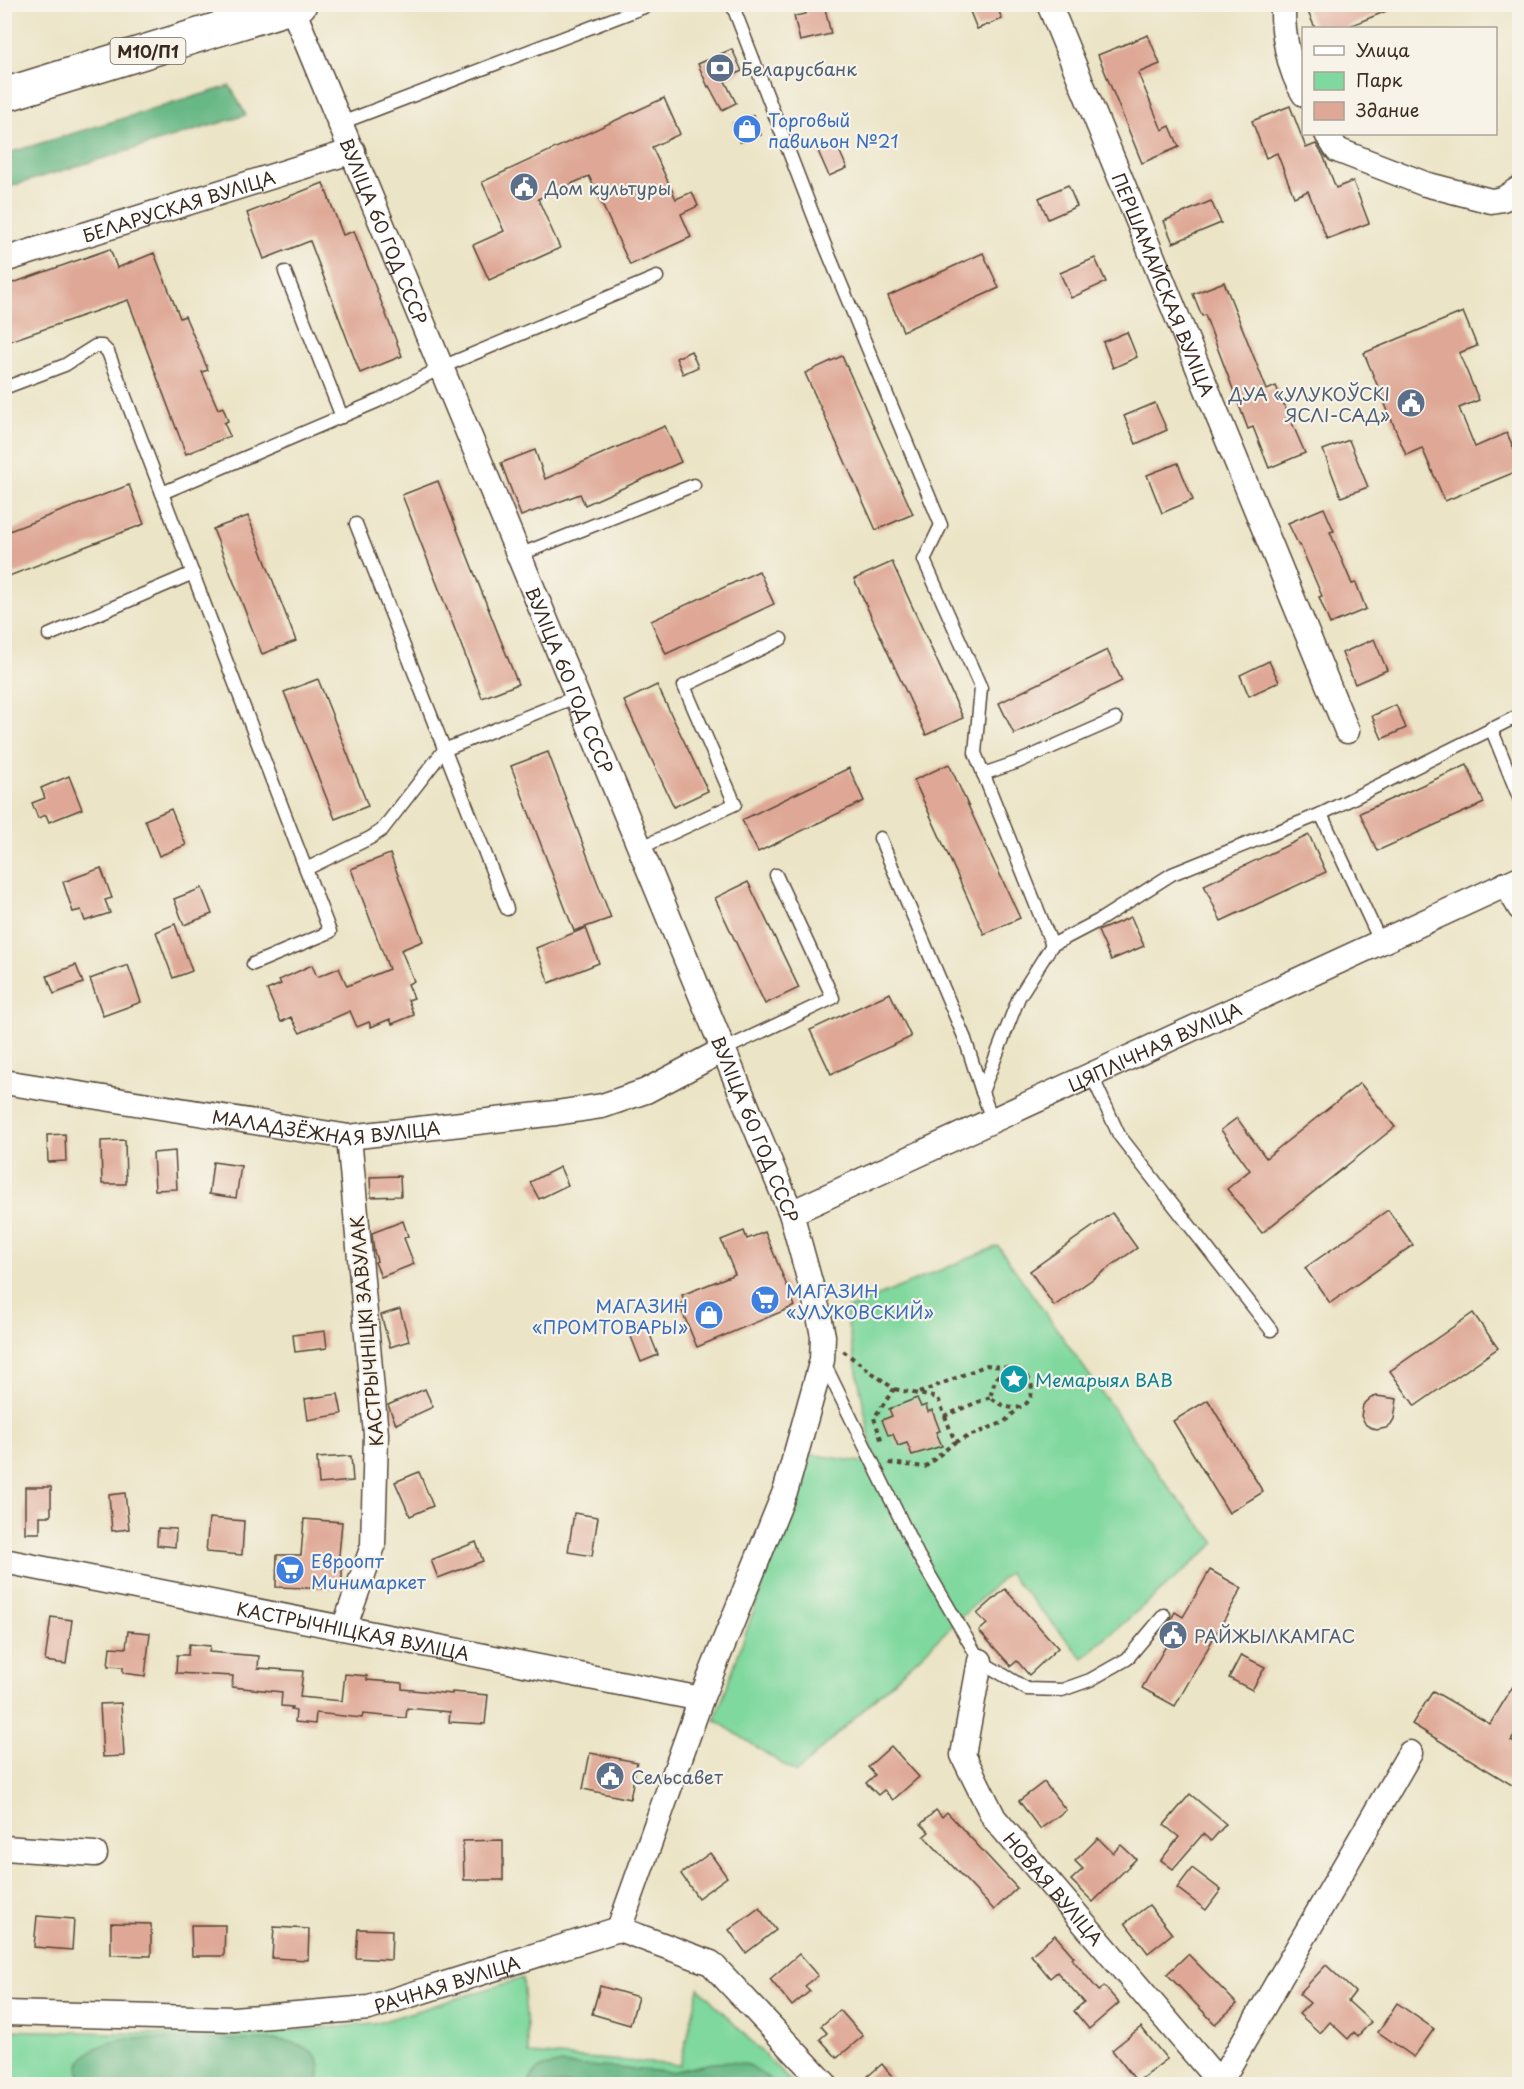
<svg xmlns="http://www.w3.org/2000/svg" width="1524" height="2089" viewBox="0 0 1524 2089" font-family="'Playpen Sans',sans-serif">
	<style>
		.green { fill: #7fd89e; stroke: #5d815e; stroke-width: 1.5 }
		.forest { fill: #67b885; stroke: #517152; stroke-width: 1.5 }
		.building { fill: #dfa896 }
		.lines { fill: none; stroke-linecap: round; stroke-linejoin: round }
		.service-casing { stroke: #554637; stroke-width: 15 }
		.minor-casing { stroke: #554637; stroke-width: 27 }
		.primary-casing { stroke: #554637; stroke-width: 36 }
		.path { stroke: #554637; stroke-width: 4; stroke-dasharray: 4.5 4.5; stroke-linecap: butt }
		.service { stroke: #fff; stroke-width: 12 }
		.minor { stroke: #fff; stroke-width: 24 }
		.primary { stroke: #fff; stroke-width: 33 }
		.labels { text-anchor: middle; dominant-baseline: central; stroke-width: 4.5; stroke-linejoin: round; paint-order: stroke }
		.shield { fill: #f7f3e8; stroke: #73665b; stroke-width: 1.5 }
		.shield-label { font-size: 16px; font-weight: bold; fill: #3b2a1e }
		.service-label { font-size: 18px; fill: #4e5e75; stroke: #f7f3e8; text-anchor: start }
		.shop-label { font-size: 18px; fill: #366cbe; stroke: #f7f3e8; text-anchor: start }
		.street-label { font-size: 18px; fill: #3b2a1e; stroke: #f7f3e8 }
		.culture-label { font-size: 18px; fill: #0d838f; stroke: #f7f3e8; text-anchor: start }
	</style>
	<rect width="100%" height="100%" fill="#f7f3e8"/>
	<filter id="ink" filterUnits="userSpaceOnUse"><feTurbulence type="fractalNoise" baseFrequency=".0167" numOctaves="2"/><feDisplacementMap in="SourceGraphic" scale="12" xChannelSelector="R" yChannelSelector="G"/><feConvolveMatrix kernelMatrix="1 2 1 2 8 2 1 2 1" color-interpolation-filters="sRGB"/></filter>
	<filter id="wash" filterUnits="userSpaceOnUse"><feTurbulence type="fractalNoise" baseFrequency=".008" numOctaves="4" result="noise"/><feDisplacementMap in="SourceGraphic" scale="24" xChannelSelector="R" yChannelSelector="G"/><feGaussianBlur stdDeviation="1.35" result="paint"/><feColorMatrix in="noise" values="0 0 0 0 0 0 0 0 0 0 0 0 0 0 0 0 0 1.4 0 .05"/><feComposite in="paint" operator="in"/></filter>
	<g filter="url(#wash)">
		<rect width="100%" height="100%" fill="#ebe4c6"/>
		<g class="green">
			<polygon points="998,1246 1172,1492 1216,1543 1083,1658 1008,1573 796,1773 715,1720 809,1454 875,1464 845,1310"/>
			<polygon points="523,1978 529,2054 680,2065 699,1988 793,2084 5,2084 5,2030 228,2036 374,2024"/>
		</g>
		<g class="forest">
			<polygon points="230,86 246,115 5,188 5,154"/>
			<path d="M127 2039 278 2040C302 2043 331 2054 316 2084H85C65 2055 105 2042 127 2039Z"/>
			<path d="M733 2062 749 2065 777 2084H529C535 2067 542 2067 559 2064L671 2072 712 2063Z"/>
		</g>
		<g id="blocks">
			<g class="building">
				<polygon points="804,4 824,4 831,34 800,41 794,16 806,14"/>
				<polygon points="967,4 996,4 1002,19 977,29"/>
				<polygon points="1305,5 1401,5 1345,28 1315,28"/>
				<polygon points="1148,35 1160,64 1138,73 1162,130 1170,126 1179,147 1142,163 1098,55"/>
				<polygon points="732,49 742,71 724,79 736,103 722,110 709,86 708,87 698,64"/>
				<polygon points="664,98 680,134 652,147 676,199 692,192 698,206 681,214 691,237 630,265 589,176 538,199 560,248 489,280 473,245 504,231 482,182"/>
				<polygon points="1290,106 1306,148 1316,144 1323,155 1336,188 1353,181 1369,223 1327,239 1308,191 1294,197 1277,153 1266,158 1252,121"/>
				<polygon points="754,115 761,135 740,142 733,123"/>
				<polygon points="836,143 847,168 829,176 818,151"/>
				<polygon points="323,183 343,235 354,231 402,356 360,373 310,241 264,259 247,213"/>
				<polygon points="1068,185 1077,206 1048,219 1039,198"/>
				<polygon points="1211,201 1221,223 1173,243 1164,221"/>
				<polygon points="110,249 117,268 154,253 180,318 185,316 197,344 208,370 202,372 218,409 223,407 228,421 224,423 230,436 186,454 128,300 4,343 4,286"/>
				<polygon points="983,253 999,288 903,331 888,296"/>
				<polygon points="1095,258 1106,282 1071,298 1060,273"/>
				<polygon points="1224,282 1267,390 1276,386 1305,453 1269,468 1253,427 1248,429 1205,315 1202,316 1193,294"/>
				<polygon points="1463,312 1477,346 1459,353 1479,400 1459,408 1475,447 1507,433 1520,463 1520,470 1445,501 1422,448 1406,455 1364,353"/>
				<polygon points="1127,332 1137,357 1113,368 1103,342"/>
				<polygon points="691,351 698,367 683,374 676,358"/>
				<polygon points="842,356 913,514 876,530 805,373"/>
				<polygon points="1155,403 1167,430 1136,444 1124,416"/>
				<polygon points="665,426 681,462 585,505 580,494 521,516 501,463 535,450 545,479"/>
				<polygon points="1349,440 1368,487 1341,497 1323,450"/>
				<polygon points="1178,463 1193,500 1162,513 1147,475"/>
				<polygon points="438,481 518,684 482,698 402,495"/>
				<polygon points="129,485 144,524 4,578 4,533"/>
				<polygon points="1324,508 1334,531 1330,532 1352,584 1356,583 1366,609 1330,624 1319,597 1322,596 1300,545 1299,546 1288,523"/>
				<polygon points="248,516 296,641 262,654 213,529"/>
				<polygon points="892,562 963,718 926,735 854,579"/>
				<polygon points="759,571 774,604 666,654 651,621"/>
				<polygon points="1374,639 1387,670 1355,684 1342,653"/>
				<polygon points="1107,650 1122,681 1014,734 999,703"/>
				<polygon points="1269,661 1279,682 1249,696 1240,675"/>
				<polygon points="318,679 368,806 335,819 284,692"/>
				<polygon points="657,685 708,791 674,807 624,701"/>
				<polygon points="1396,705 1406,728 1382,739 1372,716"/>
				<polygon points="548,752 611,918 574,931 511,766"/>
				<polygon points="949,764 1020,918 984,934 914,780"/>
				<polygon points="1467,765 1484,803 1377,851 1360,813"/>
				<polygon points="849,768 864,801 758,852 742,820"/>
				<polygon points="69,776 82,809 49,822 46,815 38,818 32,803 45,798 41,788"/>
				<polygon points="171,809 186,845 159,856 145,820"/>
				<polygon points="1309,835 1326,872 1221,921 1204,885"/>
				<polygon points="390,854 423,941 401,950 414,981 408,984 414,998 408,1000 414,1015 392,1024 390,1019 371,1027 369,1022 357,1027 350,1011 300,1033 291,1017 281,1022 267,990 281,984 279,980 312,965 317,977 339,968 347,986 389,969 351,869"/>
				<polygon points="101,868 112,898 105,900 110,913 85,921 81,910 73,912 63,882"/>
				<polygon points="748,882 799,988 765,1004 715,898"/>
				<polygon points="202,888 212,914 184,925 174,899"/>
				<polygon points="1131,917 1144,946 1111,960 1098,931"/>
				<polygon points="175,924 192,971 173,978 156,932"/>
				<polygon points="586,928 599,963 549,983 536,948"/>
				<polygon points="76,965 83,983 54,994 47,976"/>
				<polygon points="128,965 141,1002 103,1016 90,979"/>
				<polygon points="890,993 911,1037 831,1074 810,1030"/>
				<polygon points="1360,1083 1395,1127 1262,1233 1227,1189 1250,1170 1221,1130 1237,1118 1266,1158"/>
				<polygon points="65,1134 66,1161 48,1162 47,1135"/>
				<polygon points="125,1140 126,1184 102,1184 101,1141"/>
				<polygon points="175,1151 177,1189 155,1190 153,1153"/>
				<polygon points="213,1162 241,1166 236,1198 209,1194"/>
				<polygon points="560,1167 568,1185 539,1199 530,1182"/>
				<polygon points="400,1176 401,1196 371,1197 370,1177"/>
				<polygon points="1388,1210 1413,1245 1330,1303 1305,1268"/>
				<polygon points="1112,1213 1137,1248 1054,1306 1030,1271"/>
				<polygon points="403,1221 408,1236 404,1238 414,1264 381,1277 375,1262 377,1261 374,1251 372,1233"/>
				<polygon points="744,1231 747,1239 765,1232 795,1306 697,1347 679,1304 685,1302 682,1295 735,1274 721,1240"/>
				<polygon points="400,1309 409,1341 390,1347 381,1315"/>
				<polygon points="1473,1313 1498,1348 1415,1406 1390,1371"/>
				<polygon points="645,1322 658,1355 641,1362 628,1329"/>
				<polygon points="325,1331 327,1348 295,1352 293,1335"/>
				<polygon points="425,1389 433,1407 396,1424 388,1405"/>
				<polygon points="338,1394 342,1414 308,1420 305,1399"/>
				<polygon points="1377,1396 1397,1399 1394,1419 1391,1424 1386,1428 1376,1430 1366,1425 1361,1416 1363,1405 1371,1398"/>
				<polygon points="917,1398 921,1407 926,1405 928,1412 932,1410 940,1431 936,1432 942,1446 912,1455 907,1443 898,1446 893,1434 888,1435 882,1420 892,1416 889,1409"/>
				<polygon points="1208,1400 1263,1492 1229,1513 1173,1421"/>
				<polygon points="351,1456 353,1481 319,1484 317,1458"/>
				<polygon points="419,1472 433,1506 410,1516 395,1482"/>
				<polygon points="25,1487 51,1487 51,1516 40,1516 40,1533 25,1533"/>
				<polygon points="125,1493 129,1529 112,1531 109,1495"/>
				<polygon points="574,1513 598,1517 592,1556 568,1552"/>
				<polygon points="209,1518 244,1521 242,1555 206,1552"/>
				<polygon points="304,1519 342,1522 338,1567 342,1567 342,1589 276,1587 277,1555 301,1555"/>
				<polygon points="158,1528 176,1529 175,1547 157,1545"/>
				<polygon points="476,1542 483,1561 438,1578 431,1560"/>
				<polygon points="1210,1570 1242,1588 1175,1706 1142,1688 1171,1637 1163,1632 1170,1621 1175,1612 1183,1617"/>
				<polygon points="1005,1589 1058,1648 1029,1675 1017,1661 1011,1666 979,1631 987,1624 977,1614"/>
				<polygon points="51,1617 72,1620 66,1664 45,1661"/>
				<polygon points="128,1631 150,1633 145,1676 123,1673 123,1667 108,1666 110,1647 126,1648"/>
				<polygon points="189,1644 210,1646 209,1652 259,1656 258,1668 303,1671 300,1697 342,1701 345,1674 367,1676 367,1680 402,1683 402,1689 452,1694 452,1692 488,1695 485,1724 449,1722 450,1712 407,1708 406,1718 363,1714 362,1718 316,1713 315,1724 295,1722 296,1711 291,1710 292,1707 281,1706 282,1692 232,1687 233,1676 176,1673 177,1655 188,1655"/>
				<polygon points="1241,1655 1265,1667 1252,1690 1229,1678"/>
				<polygon points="1520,1675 1520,1727 1511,1741 1520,1746 1520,1790 1412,1724 1433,1691 1490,1724"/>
				<polygon points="121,1703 124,1756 103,1757 100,1704"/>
				<polygon points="891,1746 919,1777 893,1800 884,1790 878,1795 866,1783 875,1775 868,1767"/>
				<polygon points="590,1753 637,1762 630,1799 583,1789"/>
				<polygon points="1044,1782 1066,1810 1040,1829 1019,1801"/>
				<polygon points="1190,1794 1226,1824 1211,1841 1203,1834 1173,1869 1161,1860 1179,1837 1164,1825"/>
				<polygon points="936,1810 942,1817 947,1812 1017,1888 994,1910 924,1836 929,1832 921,1824"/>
				<polygon points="1098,1838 1113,1853 1121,1845 1136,1859 1093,1902 1071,1880 1083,1869 1075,1861"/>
				<polygon points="503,1840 503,1880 464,1880 463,1841"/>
				<polygon points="710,1853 727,1877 698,1898 681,1874"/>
				<polygon points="1192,1868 1221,1890 1206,1910 1177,1888"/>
				<polygon points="1149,1905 1172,1934 1148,1953 1125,1923"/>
				<polygon points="759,1908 776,1930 746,1953 729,1930"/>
				<polygon points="37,1916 74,1919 72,1950 34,1947"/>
				<polygon points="111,1923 151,1924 151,1956 111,1955"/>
				<polygon points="191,1925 225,1925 224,1956 192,1956"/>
				<polygon points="274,1927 309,1929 308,1960 272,1958"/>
				<polygon points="358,1929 392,1930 391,1960 356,1958"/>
				<polygon points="1055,1935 1074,1957 1072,1959 1099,1991 1104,1986 1119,2003 1089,2029 1074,2011 1084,2002 1057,1972 1050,1978 1031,1955"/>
				<polygon points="799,1954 818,1976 805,1986 810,1991 792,2006 770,1979"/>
				<polygon points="1188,1954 1237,2004 1215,2024 1167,1974"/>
				<polygon points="1326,1965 1355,1992 1348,2001 1371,2022 1358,2036 1354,2032 1348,2039 1330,2022 1320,2033 1299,2014 1310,2003 1299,1994"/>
				<polygon points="600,1986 638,1997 630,2025 592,2014"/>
				<polygon points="1397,2003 1434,2029 1414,2057 1378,2032"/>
				<polygon points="840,2010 863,2036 837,2058 820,2039 827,2033 821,2026"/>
				<polygon points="1141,2027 1167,2059 1137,2082 1112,2050"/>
				<polygon points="882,2064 899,2085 875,2085 868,2076"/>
			</g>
		</g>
	</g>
	<g filter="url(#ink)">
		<use href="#blocks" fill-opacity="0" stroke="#554637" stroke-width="1.5"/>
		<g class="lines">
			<g class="service-casing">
				<g id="service">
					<polyline points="732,4 824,243 941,525 924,560 981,688 975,753 1052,945"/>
					<polyline points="341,123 652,4"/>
					<polyline points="285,272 342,417"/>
					<polyline points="4,388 65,365 95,346 102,346 108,352 330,932 253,964"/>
					<polyline points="162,493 378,401 442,367 657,277"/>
					<polyline points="356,524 507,909"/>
					<polyline points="519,555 694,485"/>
					<polyline points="49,635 193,573"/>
					<polyline points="1491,728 1520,800"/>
					<polyline points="983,774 1018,762 1116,719"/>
					<polyline points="1321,814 1381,943"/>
					<polyline points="880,838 965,1039 982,1092"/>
					<polyline points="640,848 735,804 684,686 781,639"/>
					<polyline points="306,869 370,838 382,830 444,750 578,696"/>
					<polyline points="723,1050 833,998 776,875"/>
					<polyline points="1092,1076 1119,1135 1271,1330"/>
					<polyline points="993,1122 982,1092 1019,997 1052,945 1098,921 1172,874 1321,814 1520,715"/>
					<polyline points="823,1361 918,1555 980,1661 1027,1689 1062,1690 1090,1680 1127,1659 1164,1615"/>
				</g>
			</g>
			<g class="minor-casing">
				<g id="minor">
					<path id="s1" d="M1049 4 1347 731"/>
					<path d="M1283 4C1282 32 1289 71 1304 94"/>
					<path id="s2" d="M292 7 791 1213 818 1311 823 1336 822 1360 786 1489 701 1699 619 1929"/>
					<polyline points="1327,134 1337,150 1425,184 1491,201 1503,199 1520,188"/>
					<path id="s3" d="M4 260 353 151"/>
					<polyline points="1506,884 1520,908"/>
					<path id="s4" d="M4 1082 349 1137 556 1113 602 1106 646 1091 723 1050"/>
					<path id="s5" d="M791 1213 1520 878"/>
					<path id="s6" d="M4 1561 701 1699"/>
					<polyline points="344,1628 373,1546 376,1434 349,1137"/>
					<path id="s7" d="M980 1661 963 1755 994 1818 1221 2084"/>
					<polyline points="4,1848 95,1854"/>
					<path id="s8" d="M4 2013 234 2019 369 2008 619 1929 711 1963 825 2084"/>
					<polyline points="1219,2084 1410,1753"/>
				</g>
			</g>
			<g class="primary-casing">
				<polyline id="primary" points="4,95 300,4"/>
			</g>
			<g class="path">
				<polyline points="843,1351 894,1389 874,1418 882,1442"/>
				<path d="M1011 1369C1048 1372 1033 1432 990 1397 995 1383 994 1373 1011 1369Z"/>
				<polyline points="919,1393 987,1365 1008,1368"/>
				<polyline points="944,1416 990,1397"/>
				<polyline points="955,1442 1004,1422 1018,1409"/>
				<polyline points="889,1463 925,1467 955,1442 938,1398 894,1389"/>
			</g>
			<use href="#service" class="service"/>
			<use href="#minor" class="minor"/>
			<use href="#primary" class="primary"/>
		</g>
	</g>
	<defs>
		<g id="bank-disc" transform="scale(1.5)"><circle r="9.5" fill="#5c6f8a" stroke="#f7f3e8"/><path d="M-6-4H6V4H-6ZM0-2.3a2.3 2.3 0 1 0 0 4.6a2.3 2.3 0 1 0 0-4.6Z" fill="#fff"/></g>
		<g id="shop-disc" transform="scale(1.5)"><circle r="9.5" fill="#3f7fe0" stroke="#f7f3e8"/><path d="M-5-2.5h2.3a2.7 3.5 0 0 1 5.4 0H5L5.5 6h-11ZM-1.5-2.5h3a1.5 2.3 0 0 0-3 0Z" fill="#fff"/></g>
		<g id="civic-disc" transform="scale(1.5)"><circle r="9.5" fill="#5c6f8a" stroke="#f7f3e8"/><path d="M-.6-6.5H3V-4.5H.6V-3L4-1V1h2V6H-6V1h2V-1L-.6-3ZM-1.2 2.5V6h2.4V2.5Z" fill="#fff"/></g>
		<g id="supermarket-disc" transform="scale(1.5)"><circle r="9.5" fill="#3f7fe0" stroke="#f7f3e8"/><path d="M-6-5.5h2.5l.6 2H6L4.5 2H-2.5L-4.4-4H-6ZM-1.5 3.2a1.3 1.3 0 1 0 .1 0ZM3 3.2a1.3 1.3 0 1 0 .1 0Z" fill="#fff"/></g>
		<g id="sight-disc" transform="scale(1.5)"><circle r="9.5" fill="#0f9aa8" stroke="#f7f3e8"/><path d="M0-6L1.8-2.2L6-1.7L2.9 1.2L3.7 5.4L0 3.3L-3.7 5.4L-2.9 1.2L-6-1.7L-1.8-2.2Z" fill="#fff"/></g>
	</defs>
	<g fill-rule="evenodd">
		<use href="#bank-disc" x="720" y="68"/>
		<use href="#shop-disc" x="747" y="129"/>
		<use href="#civic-disc" x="524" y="187"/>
		<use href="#civic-disc" x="1411" y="403"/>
		<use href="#supermarket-disc" x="765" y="1300"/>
		<use href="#shop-disc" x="709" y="1315"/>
		<use href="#sight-disc" x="1014" y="1379"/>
		<use href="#supermarket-disc" x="290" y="1570"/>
		<use href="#civic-disc" x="1173" y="1635"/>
		<use href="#civic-disc" x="610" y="1776"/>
	</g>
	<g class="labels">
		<rect class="shield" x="110.5" y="38" width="75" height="26" rx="4.5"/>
		<g class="shield-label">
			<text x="148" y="51">М10/П1</text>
		</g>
		<g class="service-label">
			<text x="741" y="68">Беларусбанк</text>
			<text x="545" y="187">Дом культуры</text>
			<text x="1390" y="393" text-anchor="end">ДУА «УЛУКОЎСКІ<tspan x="1390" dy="21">ЯСЛІ-САД»</tspan></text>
			<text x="1194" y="1635">РАЙЖЫЛКАМГАС</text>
			<text x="631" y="1776">Сельсавет</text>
		</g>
		<g class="shop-label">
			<text x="768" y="119">Торговый<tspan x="768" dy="21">павильон №21</tspan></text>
			<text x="786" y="1290">МАГАЗИН<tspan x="786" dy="21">«УЛУКОВСКИЙ»</tspan></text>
			<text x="688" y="1305" text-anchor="end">МАГАЗИН<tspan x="688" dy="21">«ПРОМТОВАРЫ»</tspan></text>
			<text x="311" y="1560">Евроопт<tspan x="311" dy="21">Минимаркет</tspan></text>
		</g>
		<g class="street-label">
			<text stroke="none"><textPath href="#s3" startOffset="183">БЕЛАРУСКАЯ ВУЛІЦА</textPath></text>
			<text stroke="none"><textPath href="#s2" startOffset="242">ВУЛІЦА 60 ГОД СССР</textPath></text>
			<text stroke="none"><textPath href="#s1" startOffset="303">ПЕРШАМАЙСКАЯ ВУЛІЦА</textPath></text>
			<text stroke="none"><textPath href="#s2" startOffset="728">ВУЛІЦА 60 ГОД СССР</textPath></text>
			<text stroke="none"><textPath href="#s5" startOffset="400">ЦЯПЛІЧНАЯ ВУЛІЦА</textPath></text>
			<text stroke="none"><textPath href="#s4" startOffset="326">МАЛАДЗЁЖНАЯ ВУЛІЦА</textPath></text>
			<text stroke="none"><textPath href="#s2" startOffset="1214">ВУЛІЦА 60 ГОД СССР</textPath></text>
			<text transform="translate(366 1331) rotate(-95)">КАСТРЫЧНІЦКІ ЗАВУЛАК</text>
			<text stroke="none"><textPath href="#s6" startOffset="356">КАСТРЫЧНІЦКАЯ ВУЛІЦА</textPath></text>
			<text stroke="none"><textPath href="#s7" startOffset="258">НОВАЯ ВУЛІЦА</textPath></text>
			<text stroke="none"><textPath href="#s8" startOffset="447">РАЧНАЯ ВУЛІЦА</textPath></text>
		</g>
		<g class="culture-label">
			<text x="1035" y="1379">Мемарыял ВАВ</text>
		</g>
	</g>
	<rect width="1524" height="2089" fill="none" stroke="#f7f3e8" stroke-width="24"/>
	<rect x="1302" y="27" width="195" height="108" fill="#f7f3e8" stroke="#aca397" stroke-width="1.5"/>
	<rect x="1314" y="46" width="30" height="9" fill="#ffffff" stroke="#aca397" stroke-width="1.5"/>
	<text x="1356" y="57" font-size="18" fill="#3b2a1e">Улица</text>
	<rect x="1314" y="72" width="30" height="18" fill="#7fd89e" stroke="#aca397" stroke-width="1.5"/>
	<text x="1356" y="87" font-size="18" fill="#3b2a1e">Парк</text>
	<rect x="1314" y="102" width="30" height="18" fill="#dfa896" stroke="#aca397" stroke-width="1.5"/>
	<text x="1356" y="117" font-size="18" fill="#3b2a1e">Здание</text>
</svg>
